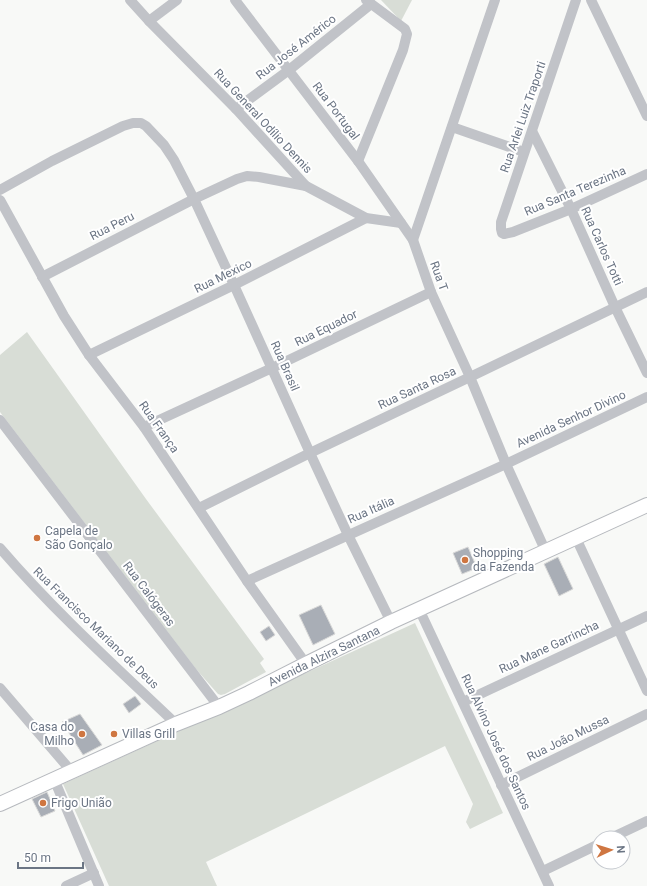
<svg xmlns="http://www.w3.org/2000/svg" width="647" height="886" viewBox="0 0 647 886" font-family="Roboto,sans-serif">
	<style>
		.green { fill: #d8ddd6 }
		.building { fill: #a9aeb6; stroke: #dadad9 }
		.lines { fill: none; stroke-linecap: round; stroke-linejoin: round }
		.secondary-casing { stroke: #b6b9be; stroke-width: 16 }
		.minor { stroke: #c1c3c8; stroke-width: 10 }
		.secondary { stroke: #fff; stroke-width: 14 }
		.poi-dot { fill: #cf7641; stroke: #fff; stroke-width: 1.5 }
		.labels { text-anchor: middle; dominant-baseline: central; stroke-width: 4; stroke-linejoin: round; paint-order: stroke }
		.street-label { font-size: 12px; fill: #6b7584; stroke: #fff }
		.poi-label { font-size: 12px; fill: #6b7584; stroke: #fff; text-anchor: start }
	</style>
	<rect width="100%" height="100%" fill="#f8f9f7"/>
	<g class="green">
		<polygon points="381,0 412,0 401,21"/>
		<polygon points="27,332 146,499 264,659 260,663 266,672 225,694 221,695 218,694 196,669 0,412 0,355"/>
		<polygon points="415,623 503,813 470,829 466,822 473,804 445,746 206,862 217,886 109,886 63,784"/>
	</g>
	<g class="building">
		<polygon points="468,547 477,568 462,574 453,553"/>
		<polygon points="558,557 573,589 559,596 544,564"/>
		<polygon points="321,605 335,634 313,645 299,615"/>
		<polygon points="269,626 275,635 266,641 260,632"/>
		<polygon points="135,696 141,704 129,713 123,704"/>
		<polygon points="80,714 102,745 83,755 62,722"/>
		<polygon points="47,792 55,811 41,817 32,799"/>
	</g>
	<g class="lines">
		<g class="secondary-casing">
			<polyline id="secondary" points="0,804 176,724 219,707 249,693 306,664 391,622 647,505"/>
		</g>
		<g class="minor">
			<polyline points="130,0 149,21 236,109 306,186 366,218 401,223"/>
			<polyline points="235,0 358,161 413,240 431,292 470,377 506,464 546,552"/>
			<polyline points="576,0 501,222 501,229 502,233 504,234 513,232 571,209 647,174"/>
			<polyline points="591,0 647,116"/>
			<polyline points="149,21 177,0"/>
			<polyline points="236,109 289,70 371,4"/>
			<polyline points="452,127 524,152"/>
			<polyline points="532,131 571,209 615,307 647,373"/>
			<polyline points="358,161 403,50 407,34 405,29 366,0"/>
			<polyline points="0,190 52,161 123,126 133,123 141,123 146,126 164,145 174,160 194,199 234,285 310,453 348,535 391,622"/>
			<polyline points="0,200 64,316 89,355 144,427 247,581 306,664"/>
			<polyline points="413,240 495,0"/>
			<polyline points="42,277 194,199 237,179 247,176 259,177 306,186"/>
			<polyline points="89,355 234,285 366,218"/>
			<polyline points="0,420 219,707"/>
			<polyline points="144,427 272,368 431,292"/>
			<polyline points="199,508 310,453 470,377 647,292"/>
			<polyline points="576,538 647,691"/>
			<path d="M0 548C54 611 116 667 176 724"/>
			<polyline points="247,581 506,464 647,397"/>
			<polyline points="419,609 549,886"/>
			<polyline points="0,688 72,772"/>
			<polyline points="463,702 647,616"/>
			<polyline points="54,779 99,886"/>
			<polyline points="501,785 647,714"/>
			<polyline points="611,838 647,821"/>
			<polyline points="543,871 599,844"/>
			<polyline points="66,886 94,873"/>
		</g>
		<use href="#secondary" class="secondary"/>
	</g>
	<g class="poi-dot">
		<circle cx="37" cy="538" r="4"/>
		<circle cx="465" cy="560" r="4"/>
		<circle cx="82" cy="734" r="4"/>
		<circle cx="114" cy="734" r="4"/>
		<circle cx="43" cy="803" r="4"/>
	</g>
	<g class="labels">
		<g class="street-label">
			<text transform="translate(296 47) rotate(-38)">Rua José Américo</text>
			<text transform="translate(336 111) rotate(53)">Rua Portugal</text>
			<text transform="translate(523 117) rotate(-71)">Rua Arlei Luiz Traporti</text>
			<text transform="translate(263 121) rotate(47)">Rua General Odílio Dennis</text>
			<text transform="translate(575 191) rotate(-23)">Rua Santa Terezinha</text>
			<text transform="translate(112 226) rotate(-27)">Rua Peru</text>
			<text transform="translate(602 246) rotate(66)">Rua Carlos Totti</text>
			<text transform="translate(223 276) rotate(-26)">Rua Mexico</text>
			<text transform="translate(439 276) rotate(70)">Rua T</text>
			<text transform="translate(326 328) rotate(-26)">Rua Equador</text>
			<text transform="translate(285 366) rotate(66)">Rua Brasil</text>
			<text transform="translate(417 388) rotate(-25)">Rua Santa Rosa</text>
			<text transform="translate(571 419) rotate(-25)">Avenida Senhor Divino</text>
			<text transform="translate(159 427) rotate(55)">Rua França</text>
			<text transform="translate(371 510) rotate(-24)">Rua Itália</text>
			<text transform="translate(149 594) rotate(53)">Rua Calógeras</text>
			<text transform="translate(96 628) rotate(44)">Rua Francisco Mariano de Deus</text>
			<text transform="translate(549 647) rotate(-25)">Rua Mane Garrincha</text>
			<text transform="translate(324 656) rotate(-26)">Avenida Alzira Santana</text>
			<text transform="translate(568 738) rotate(-26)">Rua João Mussa</text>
			<text transform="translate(496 742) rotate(65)">Rua Alvino José dos Santos</text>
		</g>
		<g class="poi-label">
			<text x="45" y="531">Capela de<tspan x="45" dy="14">São Gonçalo</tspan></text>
			<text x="473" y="553">Shopping<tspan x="473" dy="14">da Fazenda</tspan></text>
			<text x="74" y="727" text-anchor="end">Casa do<tspan x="74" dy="14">Milho</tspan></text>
			<text x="122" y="734">Villas Grill</text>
			<text x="51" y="803">Frigo União</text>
		</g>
	</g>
	<g transform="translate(611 850) rotate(86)"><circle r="19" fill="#ffffff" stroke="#c4c8ce"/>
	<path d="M0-3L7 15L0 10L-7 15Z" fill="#cf7641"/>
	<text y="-6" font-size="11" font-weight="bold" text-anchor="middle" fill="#6b7584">N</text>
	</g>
	<path d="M18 862v6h65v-6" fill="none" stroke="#6b7584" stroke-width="2"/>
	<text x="24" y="862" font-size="12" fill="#6b7584" stroke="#ffffff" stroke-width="3" paint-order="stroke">50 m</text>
</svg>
